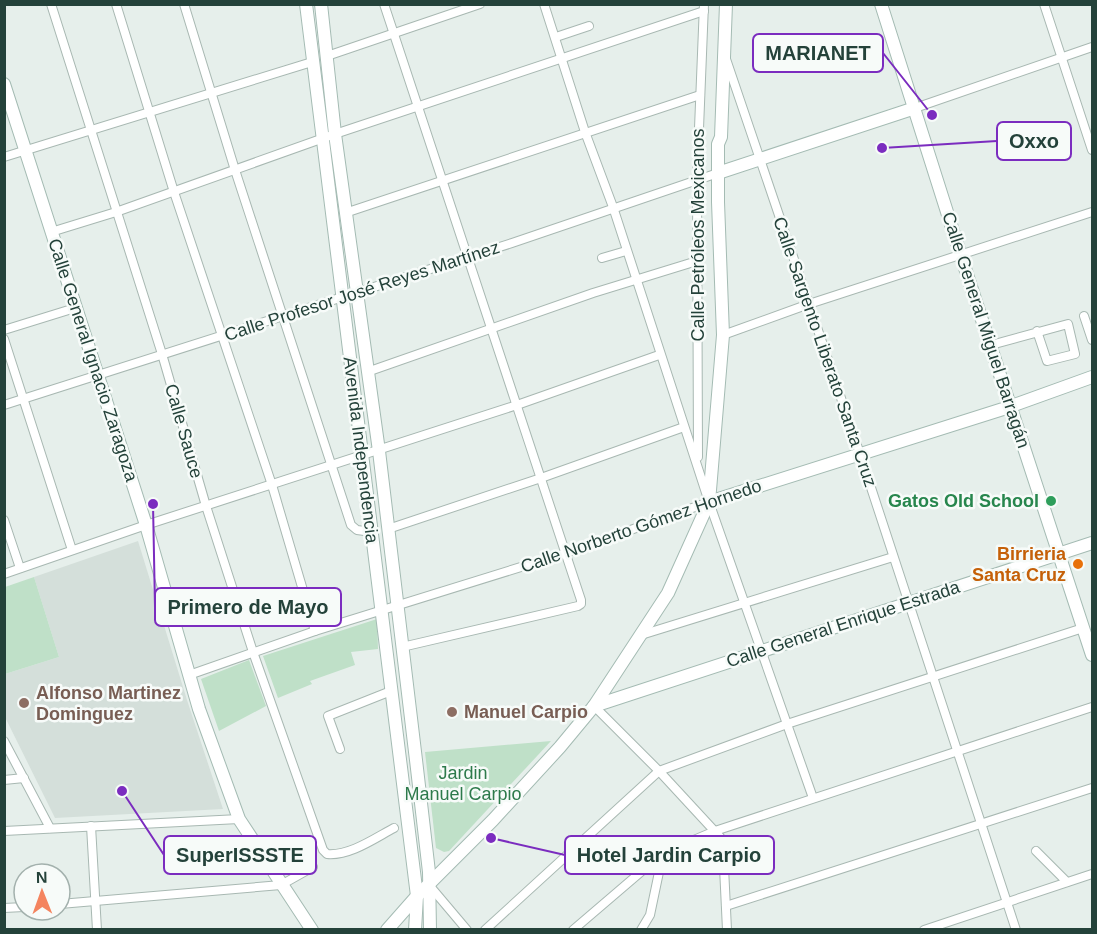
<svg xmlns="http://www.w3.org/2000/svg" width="1097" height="934" viewBox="0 0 1097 934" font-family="Arial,sans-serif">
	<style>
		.built { fill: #d4dfda }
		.green { fill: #bfe0c8 }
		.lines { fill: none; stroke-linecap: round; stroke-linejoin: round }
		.street-casing { stroke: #a8b8b2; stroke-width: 10 }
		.secondary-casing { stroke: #a4bbb3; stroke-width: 14 }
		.street { stroke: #fff; stroke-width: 8 }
		.secondary { stroke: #fff; stroke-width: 12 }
		.leisure-dot { fill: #2e9e5b; stroke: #f7fbf9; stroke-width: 2 }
		.food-dot { fill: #e8710a; stroke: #f7fbf9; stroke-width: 2 }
		.education-dot { fill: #8d6e63; stroke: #f7fbf9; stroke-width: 2 }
		.labels { text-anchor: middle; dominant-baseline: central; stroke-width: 5; stroke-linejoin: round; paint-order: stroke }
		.street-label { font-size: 18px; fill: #24423a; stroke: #f7fbf9 }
		.leisure-label { font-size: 18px; font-weight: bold; fill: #27864d; stroke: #f7fbf9; text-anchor: end }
		.food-label { font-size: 18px; font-weight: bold; fill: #c56008; stroke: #f7fbf9; text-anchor: end }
		.education-label { font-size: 18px; font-weight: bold; fill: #785e54; stroke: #f7fbf9; text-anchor: start }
		.park-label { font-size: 18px; fill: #2d7a4b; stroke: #f7fbf9 }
		.leader { fill: none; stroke: #7b2cbf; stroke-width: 2 }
		.callout-dot { fill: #7b2cbf; stroke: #f7fbf9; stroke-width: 2 }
		.callout { fill: #f7fbf9; stroke: #7b2cbf; stroke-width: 2 }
		.callout-label { font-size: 20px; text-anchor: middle; font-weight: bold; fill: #24423a }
	</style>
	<rect width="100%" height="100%" fill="#e6efeb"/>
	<polygon class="built" points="138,541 187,700 223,809 55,818 5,717 5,674 59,657 34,577"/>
	<g class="green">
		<polygon points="34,577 59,657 5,674 5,587"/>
		<polygon points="377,619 378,649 351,652 355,665 310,681 312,684 278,698 263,656"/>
		<polygon points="249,660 266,706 219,731 201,679"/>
		<polygon points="551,741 449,851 444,852 436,848 425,752"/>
	</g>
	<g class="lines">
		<g class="street-casing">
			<g id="street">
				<path d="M51 4 162 354 206 506 253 652 323 850 327 854C350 856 375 838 394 828"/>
				<polyline points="116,4 174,192 272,485 315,631"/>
				<polyline points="184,4 235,170 351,525 357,530 372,532"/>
				<polyline points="384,4 581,600 581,604 578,606 402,647"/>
				<polyline points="544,4 585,132 613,207 709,502 813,798"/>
				<polyline points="1044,4 1092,150"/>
				<polyline points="556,37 589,26"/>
				<polyline points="327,56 480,4"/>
				<polyline points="726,59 860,454 1016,930"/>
				<polyline points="915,108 1092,47"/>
				<polyline points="4,157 312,62"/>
				<polyline points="345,213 700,95"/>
				<polyline points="51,232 116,212 335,134 704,11"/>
				<polyline points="602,258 626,251"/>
				<polyline points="1084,316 1092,340"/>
				<polyline points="4,330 75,308"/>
				<polyline points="723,335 809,304 1092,212"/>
				<polyline points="4,339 72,550"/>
				<polyline points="991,345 1068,324 1075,354 1047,361 1037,331"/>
				<polyline points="367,372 593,293 697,261"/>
				<polyline points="4,405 512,243 718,173"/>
				<polyline points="698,457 697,178 704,4"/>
				<polyline points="4,520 20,568"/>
				<polyline points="388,529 541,478 684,427"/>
				<polyline points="4,574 146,525 517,405 659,355"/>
				<polyline points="641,635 893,557"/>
				<polyline points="189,675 315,631 566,553 709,502"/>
				<polyline points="594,706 659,771 720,837 723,846 727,930"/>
				<polyline points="4,741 50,828"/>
				<polyline points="340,749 328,716 391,691"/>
				<polyline points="4,780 24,778"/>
				<polyline points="91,826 97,930"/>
				<polyline points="4,831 239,819"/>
				<polyline points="1036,851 1067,882"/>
				<polyline points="429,885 467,930"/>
				<polyline points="60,904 281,885 313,867"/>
				<polyline points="726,906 1092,788"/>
				<polyline points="4,908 24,907"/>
				<polyline points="485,930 659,771 787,724 1083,628"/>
				<polyline points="573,930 663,853 715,831 1092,707"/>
				<polyline points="641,930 650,915 663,853"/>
				<polyline points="924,930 1092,874"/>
			</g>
		</g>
		<g class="secondary-casing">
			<g id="secondary">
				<polyline points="306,4 417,896 415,930"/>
				<polyline points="321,4 335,134 379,451 416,760 429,872 430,930"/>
				<polyline points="881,4 961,256 1092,655"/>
				<polyline points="4,84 146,525 199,709 239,819 312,930"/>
				<polyline points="718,173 915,108"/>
				<polyline points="709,502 1003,409 1092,377"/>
				<polyline points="594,706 1092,543"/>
				<polyline points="387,930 417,896 493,820 560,747 594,706 668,593 709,502 723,335 718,202 718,144 721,137 726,4"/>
			</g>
		</g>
		<use href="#street" class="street"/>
		<use href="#secondary" class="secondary"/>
	</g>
	<circle class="leisure-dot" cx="1051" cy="501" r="6"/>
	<circle class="food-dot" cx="1078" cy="564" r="6"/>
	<g class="education-dot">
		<circle cx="24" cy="703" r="6"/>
		<circle cx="452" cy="712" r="6"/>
	</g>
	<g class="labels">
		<g class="street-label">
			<text transform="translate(698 235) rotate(-90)">Calle Petróleos Mexicanos</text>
			<text transform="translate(362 291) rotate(-18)">Calle Profesor José Reyes Martínez</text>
			<text transform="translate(986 330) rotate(72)">Calle General Miguel Barragán</text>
			<text transform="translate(825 352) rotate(71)">Calle Sargento Liberato Santa Cruz</text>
			<text transform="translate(93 360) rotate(72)">Calle General Ignacio Zaragoza</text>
			<text transform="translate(184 431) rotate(74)">Calle Sauce</text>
			<text transform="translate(361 450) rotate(83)">Avenida Independencia</text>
			<text transform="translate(641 526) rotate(-19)">Calle Norberto Gómez Hornedo</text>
			<text transform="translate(843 624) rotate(-18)">Calle General Enrique Estrada</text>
		</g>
		<g class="leisure-label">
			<text x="1039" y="501">Gatos Old School</text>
		</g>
		<g class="food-label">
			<text x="1066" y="554">Birrieria<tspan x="1066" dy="21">Santa Cruz</tspan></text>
		</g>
		<g class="education-label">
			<text x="36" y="693">Alfonso Martinez<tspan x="36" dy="21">Dominguez</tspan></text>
			<text x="464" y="712">Manuel Carpio</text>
		</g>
		<g class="park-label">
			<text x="463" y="773">Jardin<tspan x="463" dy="21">Manuel Carpio</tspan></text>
		</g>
	</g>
	<path class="leader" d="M932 115L883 53M882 148L997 141M153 504L155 607M122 791L164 855M491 838L565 855"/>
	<g class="callout-dot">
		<circle cx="932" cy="115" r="6"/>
		<circle cx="882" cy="148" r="6"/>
		<circle cx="153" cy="504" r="6"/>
		<circle cx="122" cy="791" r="6"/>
		<circle cx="491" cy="838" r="6"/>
	</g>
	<g class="callout">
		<rect x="753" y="34" width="130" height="38" rx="6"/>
		<rect x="997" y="122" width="74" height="38" rx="6"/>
		<rect x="155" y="588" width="186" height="38" rx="6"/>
		<rect x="164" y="836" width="152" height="38" rx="6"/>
		<rect x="565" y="836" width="209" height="38" rx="6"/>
	</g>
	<g class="callout-label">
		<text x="818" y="60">MARIANET</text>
		<text x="1034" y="148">Oxxo</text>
		<text x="248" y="614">Primero de Mayo</text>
		<text x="240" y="862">SuperISSSTE</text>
		<text x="669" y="862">Hotel Jardin Carpio</text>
	</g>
	<rect width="1097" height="934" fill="none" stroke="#24423a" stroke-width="12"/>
	<g transform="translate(42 892) rotate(359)"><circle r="28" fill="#f7fbf9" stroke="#a3b1ad" stroke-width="1.5"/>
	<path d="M0-4.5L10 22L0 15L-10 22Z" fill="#f4845f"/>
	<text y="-9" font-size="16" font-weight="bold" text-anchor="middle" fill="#24423a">N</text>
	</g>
</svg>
